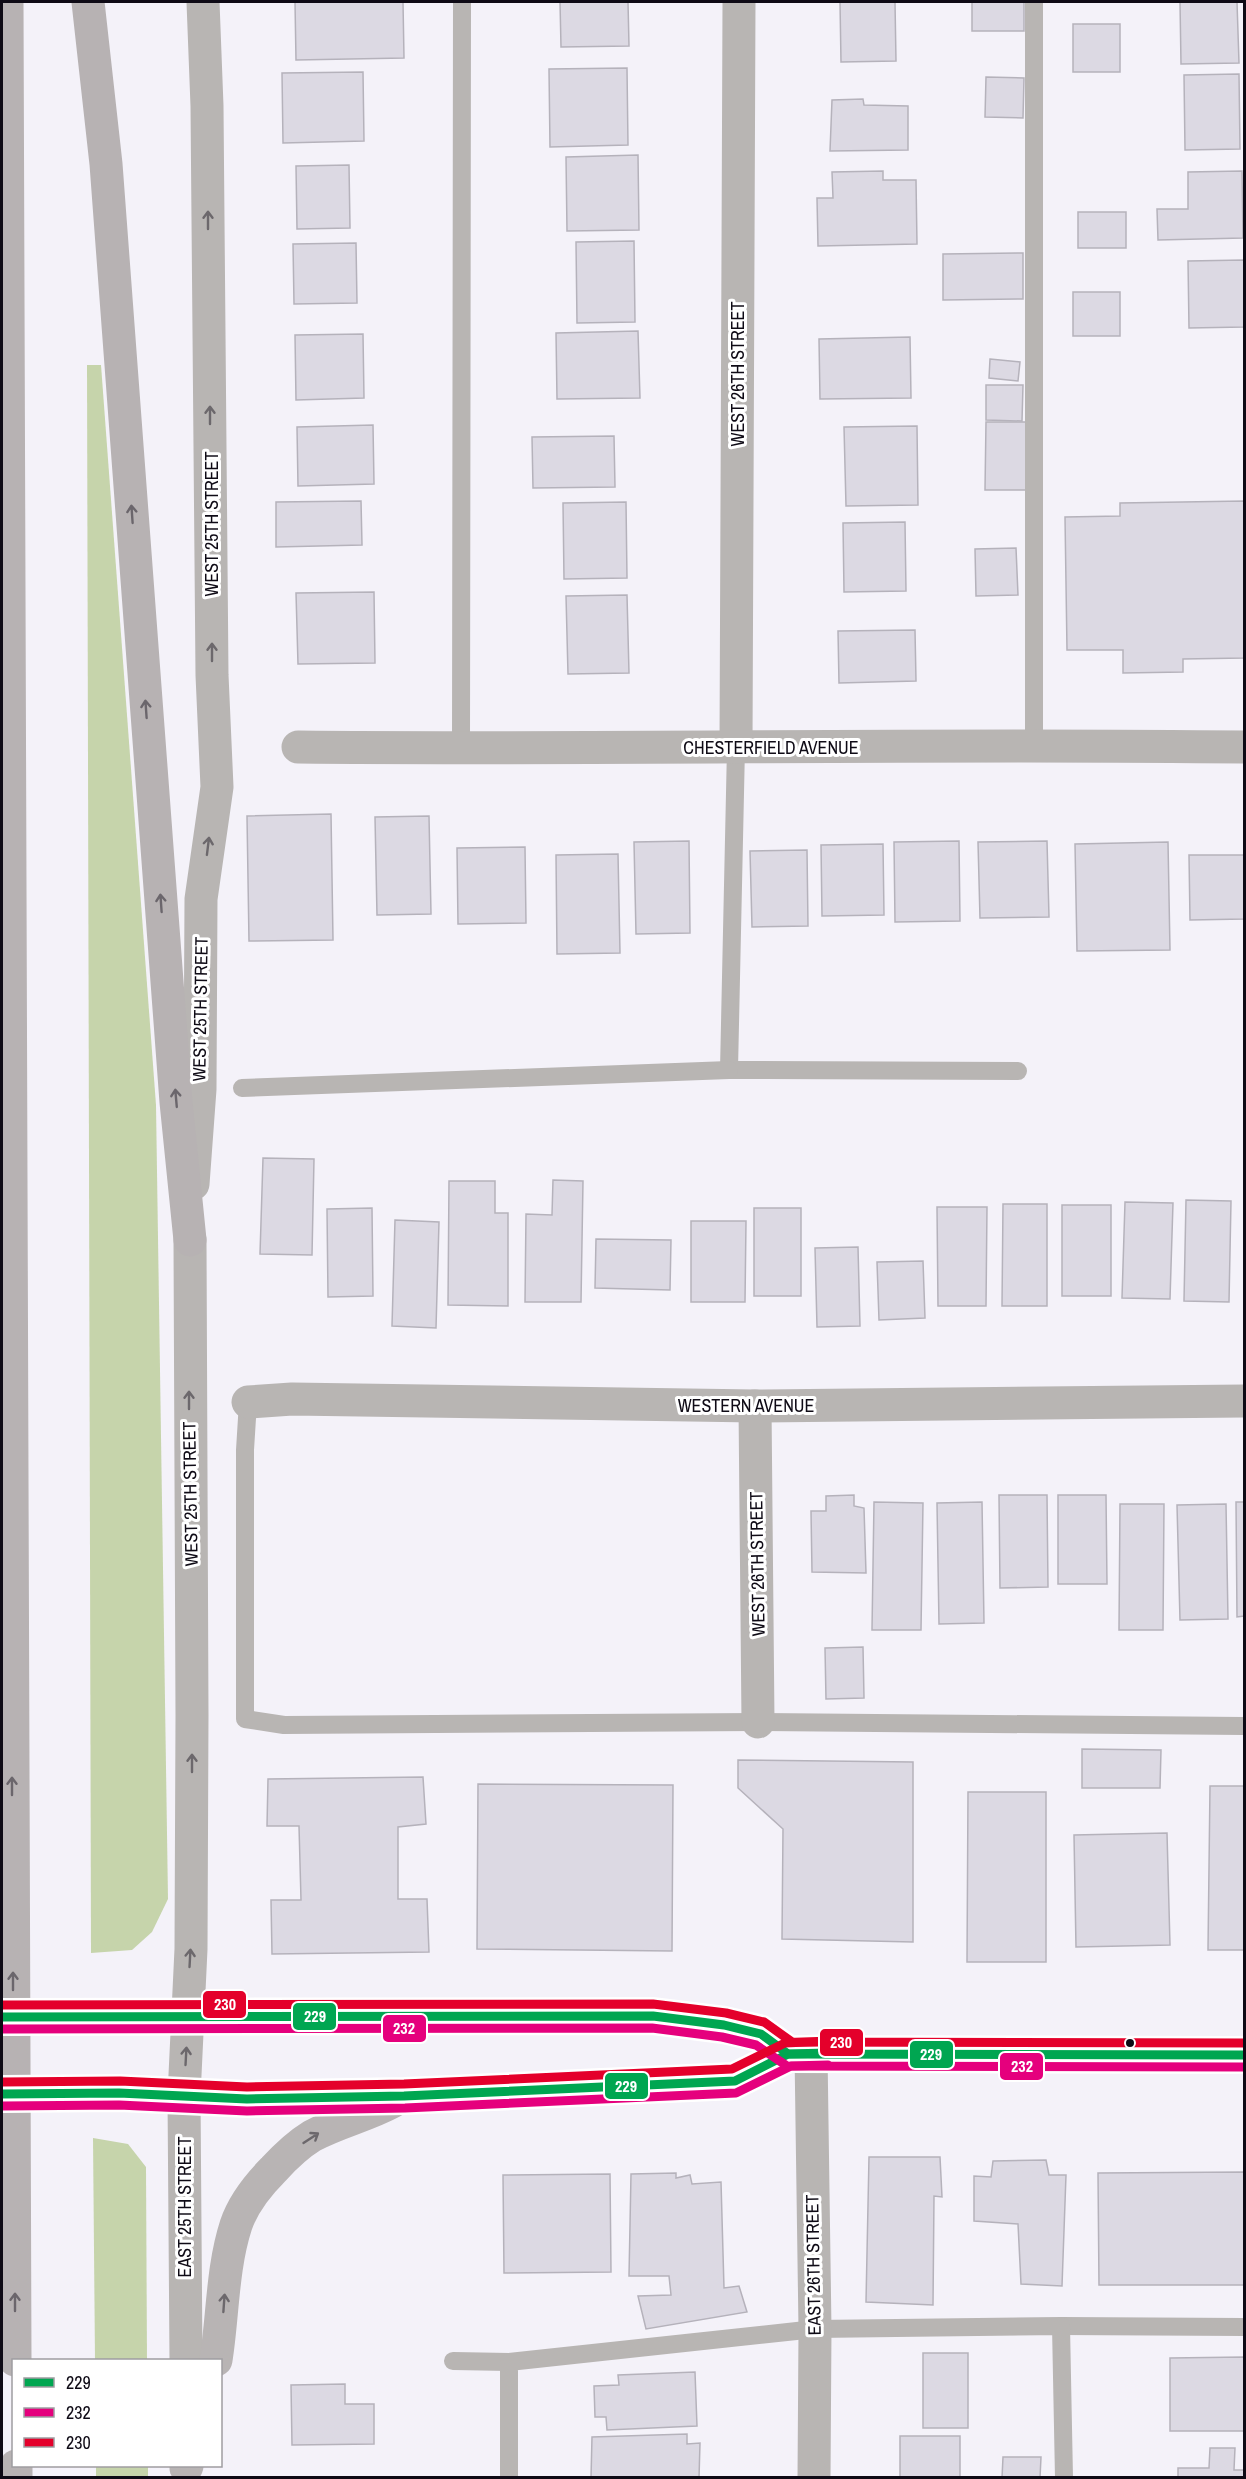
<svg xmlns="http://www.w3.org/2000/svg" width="1246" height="2479" viewBox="0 0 1246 2479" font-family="'Archivo Narrow',sans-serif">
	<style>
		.forest { fill: #c6d4ab }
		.building { fill: #dcd9e3; stroke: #b5b2bb; stroke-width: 1.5 }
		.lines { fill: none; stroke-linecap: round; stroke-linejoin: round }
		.service { stroke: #b8b5b3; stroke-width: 18 }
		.minor { stroke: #b8b5b3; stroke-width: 33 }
		.tertiary { stroke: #b8b5b3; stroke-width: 33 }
		.secondary { stroke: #b8b4b4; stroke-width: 33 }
		.motorway { stroke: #b7b2b3; stroke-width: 33 }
		.secondary-bridge { stroke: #b8b4b4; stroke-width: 33 }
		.bus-1-casing { stroke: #fff; stroke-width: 14 }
		.bus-2-casing { stroke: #fff; stroke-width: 14 }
		.bus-3-casing { stroke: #fff; stroke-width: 14 }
		.bus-1 { stroke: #00a651; stroke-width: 9 }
		.bus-2 { stroke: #e5007d; stroke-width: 9 }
		.bus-3 { stroke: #e4002b; stroke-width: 9 }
		.oneway { stroke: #6c686c }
		.oneway2 { stroke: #6b666c }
		.bus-dot { fill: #0e0a15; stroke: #fff; stroke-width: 2 }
		.labels { text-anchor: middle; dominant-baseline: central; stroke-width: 6; stroke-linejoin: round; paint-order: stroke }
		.street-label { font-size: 18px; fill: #0e0a15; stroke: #fff }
		.line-badge { stroke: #fff; stroke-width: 2 }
		.badge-label { font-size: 16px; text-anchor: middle; font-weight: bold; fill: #fff }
	</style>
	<rect width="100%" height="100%" fill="#f4f2f9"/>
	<g class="forest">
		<polygon points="87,365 101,365 156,1105 168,1899 152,1932 132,1950 91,1953"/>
		<polygon points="93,2138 128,2144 146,2167 147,2360 95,2360"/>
		<rect x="96" y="2466" width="52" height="11"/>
	</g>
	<g class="building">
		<polygon points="295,2 403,2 404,58 296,60"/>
		<polygon points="560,2 628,2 629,46 561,47"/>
		<polygon points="840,2 895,2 896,61 841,62"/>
		<rect x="972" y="2" width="52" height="29"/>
		<polygon points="1180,2 1237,2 1239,63 1181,64"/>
		<rect x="1073" y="24" width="47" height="48"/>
		<polygon points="627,68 628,145 550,147 549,69"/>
		<polygon points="363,72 364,141 283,143 282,73"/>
		<polygon points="1239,74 1240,149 1185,150 1184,75"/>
		<polygon points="986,77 1024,78 1023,118 985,117"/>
		<polygon points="863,99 864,105 908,106 908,150 830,151 832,100"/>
		<polygon points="638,155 639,230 567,231 566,157"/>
		<polygon points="349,165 350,228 297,229 296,166"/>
		<polygon points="883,171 883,180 916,180 917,244 818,246 817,198 833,198 832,172"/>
		<polygon points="1242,171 1243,238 1158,240 1157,209 1188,209 1188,172"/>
		<rect x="1078" y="212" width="48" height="36"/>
		<polygon points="634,241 635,322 577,323 576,242"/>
		<polygon points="356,243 357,303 294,304 293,244"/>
		<polygon points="1023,253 1023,299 943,300 943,254"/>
		<polygon points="1244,260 1244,327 1189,328 1188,261"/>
		<rect x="1073" y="292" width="47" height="44"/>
		<polygon points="638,331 640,398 557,399 556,333"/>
		<polygon points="363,334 364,398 296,400 295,335"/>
		<polygon points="910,337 911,398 820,399 819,339"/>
		<polygon points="990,359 1020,362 1018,381 989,378"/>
		<polygon points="986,385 1023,385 1022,421 986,420"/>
		<polygon points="986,422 1027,422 1027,490 985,490"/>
		<polygon points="373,425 374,484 298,486 297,427"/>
		<polygon points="917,426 918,505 846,506 844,427"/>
		<polygon points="614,436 615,487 533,488 532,437"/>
		<polygon points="361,501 362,545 276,547 276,502"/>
		<polygon points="1244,501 1244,658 1183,659 1183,672 1123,673 1123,650 1067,650 1065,517 1120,516 1120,503"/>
		<polygon points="626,502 627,578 564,579 563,503"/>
		<polygon points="905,522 906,591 844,592 843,523"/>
		<polygon points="1016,548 1018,595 976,596 975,549"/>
		<polygon points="374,592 375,663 298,664 296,593"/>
		<polygon points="627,595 629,673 568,674 566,596"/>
		<polygon points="915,630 916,681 839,683 838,631"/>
		<polygon points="331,814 333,940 249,941 247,816"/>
		<polygon points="429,816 431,914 377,915 375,817"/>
		<polygon points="689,841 690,933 636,934 634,842"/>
		<polygon points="959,841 960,921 895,922 894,842"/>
		<polygon points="1047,841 1049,917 980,918 978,842"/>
		<polygon points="1168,842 1170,950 1077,951 1075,844"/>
		<polygon points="883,844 884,915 822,916 821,845"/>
		<polygon points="525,847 526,923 458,924 457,848"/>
		<polygon points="807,850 808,926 752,927 750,851"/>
		<polygon points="618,854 620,953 557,954 556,855"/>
		<polygon points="1189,855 1244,855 1244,919 1190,920"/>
		<polygon points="263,1158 314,1159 312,1255 260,1254"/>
		<polygon points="553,1180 583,1181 581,1302 525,1302 526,1214 552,1215"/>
		<polygon points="449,1181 495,1181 495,1213 508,1213 508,1306 448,1305"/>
		<polygon points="1186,1200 1231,1201 1229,1302 1184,1301"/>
		<polygon points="1125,1202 1173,1203 1170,1299 1122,1298"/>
		<polygon points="1003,1204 1047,1204 1047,1306 1002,1306"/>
		<rect x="1062" y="1205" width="49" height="91"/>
		<polygon points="937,1207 987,1207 986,1306 938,1306"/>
		<polygon points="372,1208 373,1296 328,1297 327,1209"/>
		<rect x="754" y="1208" width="47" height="88"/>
		<polygon points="395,1220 439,1222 436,1328 392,1326"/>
		<polygon points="691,1221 746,1221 745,1302 691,1302"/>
		<polygon points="596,1239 671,1240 670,1290 595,1288"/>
		<polygon points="858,1247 860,1326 817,1327 815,1248"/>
		<polygon points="923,1261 925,1318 879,1320 877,1262"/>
		<polygon points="854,1495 854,1506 864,1508 866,1573 812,1572 811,1511 826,1511 826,1496"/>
		<polygon points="999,1495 1047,1495 1048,1587 1000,1588"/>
		<polygon points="1058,1495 1106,1495 1107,1584 1058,1584"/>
		<polygon points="874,1502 923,1503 921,1630 872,1630"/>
		<polygon points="982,1502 984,1623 939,1624 937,1503"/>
		<polygon points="1236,1502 1244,1502 1244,1616 1237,1617"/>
		<polygon points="1120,1504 1164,1504 1163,1630 1119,1630"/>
		<polygon points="1226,1504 1228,1619 1180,1620 1177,1505"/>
		<polygon points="863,1647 864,1698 826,1699 825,1648"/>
		<polygon points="1082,1749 1161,1750 1160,1788 1082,1788"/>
		<polygon points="738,1760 913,1762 913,1942 782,1939 783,1829 738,1788"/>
		<polygon points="423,1777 426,1824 398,1827 398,1899 427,1899 429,1952 272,1954 271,1900 301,1900 299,1826 267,1826 268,1779"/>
		<polygon points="478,1784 673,1785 672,1951 477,1949"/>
		<polygon points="1210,1786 1244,1786 1244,1950 1208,1950"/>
		<polygon points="968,1792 1046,1792 1046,1962 967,1962"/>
		<polygon points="1167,1833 1170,1945 1076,1947 1074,1835"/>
		<polygon points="869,2157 940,2157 942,2197 934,2196 933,2305 866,2302"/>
		<polygon points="1046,2160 1049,2175 1066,2175 1062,2286 1021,2284 1018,2224 974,2221 974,2176 991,2177 993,2161"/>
		<polygon points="1244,2172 1244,2285 1099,2285 1098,2173"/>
		<polygon points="676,2173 676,2178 690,2175 692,2184 721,2182 724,2288 739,2286 747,2312 646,2329 638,2296 671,2295 669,2276 629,2276 631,2174"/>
		<polygon points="610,2174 611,2272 504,2273 503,2175"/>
		<rect x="923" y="2353" width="45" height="75"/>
		<polygon points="1244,2357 1244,2431 1170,2431 1170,2358"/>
		<polygon points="695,2372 697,2426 607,2430 606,2417 595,2417 594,2386 619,2385 618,2375"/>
		<polygon points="345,2384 345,2404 374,2404 374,2444 292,2445 291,2385"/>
		<polygon points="687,2434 687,2444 700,2443 699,2478 591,2478 592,2437"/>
		<rect x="900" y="2436" width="60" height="42"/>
		<polygon points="1210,2448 1235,2448 1234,2470 1244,2470 1244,2478 1178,2478 1178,2468 1209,2468"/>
		<polygon points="1003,2457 1041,2457 1040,2478 1002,2478"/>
	</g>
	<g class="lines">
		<g class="service">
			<polyline points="1034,2 1034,744"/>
			<polyline points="736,747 729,1070 1018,1071"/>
			<polyline points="461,748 462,2"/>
			<polyline points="242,1088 729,1070"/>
			<polyline points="248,1402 245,1450 245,1719 284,1725 758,1722 1244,1726"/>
			<polyline points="1061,2326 1244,2327"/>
			<polyline points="453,2361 509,2362"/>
			<polyline points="509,2478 509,2362 815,2329 1061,2326 1064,2478"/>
		</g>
		<g class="minor">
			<path d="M298 747C613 750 929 743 1244 747"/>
			<polyline points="736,747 739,2"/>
			<polyline points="193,1184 200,1089 201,899 217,787 212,675 207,106 203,2"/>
			<polyline points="248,1402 292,1399 755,1406 1244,1401"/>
			<polyline points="755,1406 758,1722"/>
			<polyline points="811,2053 815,2329 814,2478"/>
		</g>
		<polyline class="tertiary" points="186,2360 184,2096 191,1949 192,1715 190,1240"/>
		<g class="secondary">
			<polyline points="99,2016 263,2018 653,2016 724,2025 761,2034 788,2054"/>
			<polyline points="96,2093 247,2099 404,2096 735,2081 788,2054 1244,2055"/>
			<path d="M216 2360C223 2316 222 2268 236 2225 243 2204 259 2184 274 2169 285 2157 299 2144 312 2136 338 2122 366 2116 392 2102"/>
			<polyline points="186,2468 187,2466"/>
		</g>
		<g class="motorway">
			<polyline points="7,2 15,2360"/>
			<polyline points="88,2 106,164 176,1102 190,1240"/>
			<polyline points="16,2466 16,2478"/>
		</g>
		<g class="secondary-bridge">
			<polyline points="2,2017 99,2016"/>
			<polyline points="2,2094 96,2093"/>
		</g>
		<g class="bus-1-casing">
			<g id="bus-1">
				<polyline points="2,2017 653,2016 724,2025 761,2034 788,2054 1244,2055"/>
				<polyline points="2,2094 119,2093 247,2099 404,2096 735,2081 788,2054 828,2053"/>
			</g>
		</g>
		<g class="bus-2-casing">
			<g id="bus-2">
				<polyline points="2,2029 652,2028 722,2037 756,2045 787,2066 1244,2067"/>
				<polyline points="2,2106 119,2105 247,2111 405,2108 736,2093 791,2066 828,2065"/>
			</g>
		</g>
		<g class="bus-3-casing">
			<g id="bus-3">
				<polyline points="2,2005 653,2004 726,2013 764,2022 792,2042 1244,2043"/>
				<polyline points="2,2082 120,2081 247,2087 404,2084 732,2069 785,2043 828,2041"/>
			</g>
		</g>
		<use href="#bus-1" class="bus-1"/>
		<use href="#bus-2" class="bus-2"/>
		<use href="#bus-3" class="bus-3"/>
	</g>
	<defs><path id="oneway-shaft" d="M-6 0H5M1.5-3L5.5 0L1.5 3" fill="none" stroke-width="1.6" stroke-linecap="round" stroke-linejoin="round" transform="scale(1.5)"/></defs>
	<g class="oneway">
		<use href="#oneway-shaft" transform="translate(208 220) rotate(-90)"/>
		<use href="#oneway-shaft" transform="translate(210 415) rotate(-90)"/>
		<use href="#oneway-shaft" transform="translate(212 652) rotate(-90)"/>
		<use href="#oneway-shaft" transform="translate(208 846) rotate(-83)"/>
		<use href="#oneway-shaft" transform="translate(189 1400) rotate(-90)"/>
		<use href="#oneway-shaft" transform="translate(192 1763) rotate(-90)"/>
		<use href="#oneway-shaft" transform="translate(190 1958) rotate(-87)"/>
		<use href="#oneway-shaft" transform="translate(186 2056) rotate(-87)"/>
		<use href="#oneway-shaft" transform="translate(311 2138) rotate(-33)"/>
		<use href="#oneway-shaft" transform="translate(224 2303) rotate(-86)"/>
	</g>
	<g class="oneway2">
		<use href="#oneway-shaft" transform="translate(132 514) rotate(-94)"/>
		<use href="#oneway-shaft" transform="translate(146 709) rotate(-94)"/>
		<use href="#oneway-shaft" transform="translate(161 903) rotate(-94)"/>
		<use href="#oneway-shaft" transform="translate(176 1098) rotate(-95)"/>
		<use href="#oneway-shaft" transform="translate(12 1786) rotate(-90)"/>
		<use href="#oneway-shaft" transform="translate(13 1981) rotate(-90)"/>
		<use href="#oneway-shaft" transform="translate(15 2302) rotate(-90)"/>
	</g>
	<circle class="bus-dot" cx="1130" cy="2043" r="5"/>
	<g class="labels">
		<g class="street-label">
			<text transform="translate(737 374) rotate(-90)">WEST 26TH STREET</text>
			<text transform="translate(211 524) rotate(-90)">WEST 25TH STREET</text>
			<text x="771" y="747">CHESTERFIELD AVENUE</text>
			<text transform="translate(200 1009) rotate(-89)">WEST 25TH STREET</text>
			<text x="746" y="1405">WESTERN AVENUE</text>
			<text transform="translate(190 1494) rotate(-91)">WEST 25TH STREET</text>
			<text transform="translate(757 1564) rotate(-91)">WEST 26TH STREET</text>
			<text transform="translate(184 2207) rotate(-90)">EAST 25TH STREET</text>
			<text transform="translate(813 2265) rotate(-91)">EAST 26TH STREET</text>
		</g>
	</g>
	<g class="line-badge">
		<rect x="202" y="1990" width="45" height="29" rx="6" fill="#e4002b"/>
		<rect x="292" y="2002" width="45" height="29" rx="6" fill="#00a651"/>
		<rect x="382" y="2014" width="45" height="29" rx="6" fill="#e5007d"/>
		<rect x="819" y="2028" width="45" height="29" rx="6" fill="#e4002b"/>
		<rect x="909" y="2040" width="45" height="29" rx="6" fill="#00a651"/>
		<rect x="999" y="2052" width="45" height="29" rx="6" fill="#e5007d"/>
		<rect x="604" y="2072" width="45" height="28" rx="6" fill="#00a651"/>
	</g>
	<g class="badge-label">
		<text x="225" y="2010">230</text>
		<text x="315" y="2022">229</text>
		<text x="404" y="2034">232</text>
		<text x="841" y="2048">230</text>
		<text x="931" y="2060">229</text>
		<text x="1022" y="2072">232</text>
		<text x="626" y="2092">229</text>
	</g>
	<rect width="1246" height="2479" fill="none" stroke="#0e0a15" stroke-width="6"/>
	<rect x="12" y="2359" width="210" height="108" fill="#ffffff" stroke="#9f9da1" stroke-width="1.5"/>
	<rect x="24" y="2378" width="30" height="9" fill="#00a651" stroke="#9f9da1" stroke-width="1.5"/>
	<text x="66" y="2389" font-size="18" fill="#0e0a15">229</text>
	<rect x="24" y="2408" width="30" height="9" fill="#e5007d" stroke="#9f9da1" stroke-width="1.5"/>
	<text x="66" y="2419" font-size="18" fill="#0e0a15">232</text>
	<rect x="24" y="2438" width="30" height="9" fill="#e4002b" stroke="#9f9da1" stroke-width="1.5"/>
	<text x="66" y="2449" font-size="18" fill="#0e0a15">230</text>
</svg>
